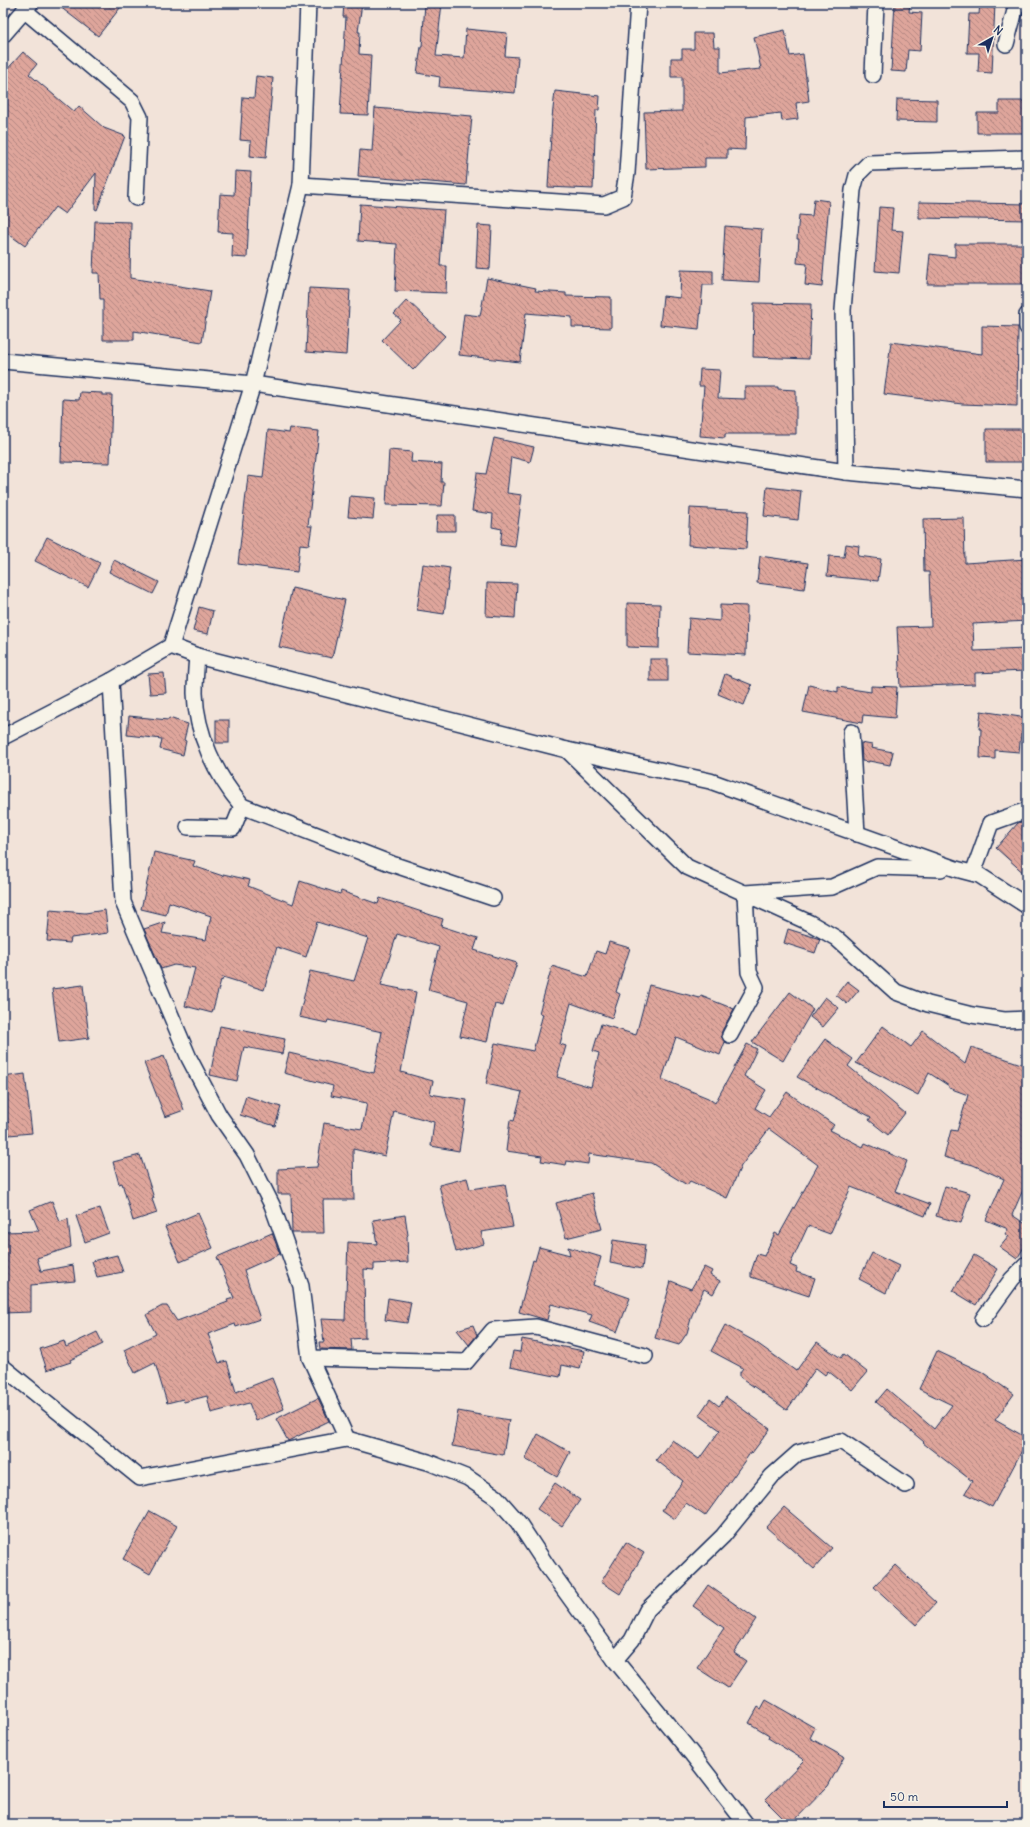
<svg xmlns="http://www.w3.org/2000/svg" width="1030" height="1827" viewBox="0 0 1030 1827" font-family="Delius,sans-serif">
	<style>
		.building { fill: url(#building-back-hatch); stroke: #1b2f5e }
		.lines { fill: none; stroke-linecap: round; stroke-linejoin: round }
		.street-casing { stroke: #1b2f5e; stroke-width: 18 }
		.street { stroke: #f7f3e8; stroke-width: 15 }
	</style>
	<defs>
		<pattern id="building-back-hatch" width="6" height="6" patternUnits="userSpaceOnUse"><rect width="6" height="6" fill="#dea59b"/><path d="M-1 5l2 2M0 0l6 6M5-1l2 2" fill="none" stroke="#b38782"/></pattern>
	</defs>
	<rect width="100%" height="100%" fill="#f2e3d9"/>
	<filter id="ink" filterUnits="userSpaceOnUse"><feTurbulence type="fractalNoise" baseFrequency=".025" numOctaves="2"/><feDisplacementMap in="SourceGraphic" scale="8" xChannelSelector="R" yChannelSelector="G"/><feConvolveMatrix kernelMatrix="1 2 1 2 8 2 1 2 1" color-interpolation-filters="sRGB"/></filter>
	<g filter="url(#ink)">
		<g class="building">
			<polygon points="55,3 124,3 98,36"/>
			<polygon points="344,3 362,3 358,32 360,32 359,54 371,55 368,115 340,114 346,17 343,17"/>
			<polygon points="425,3 442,3 436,56 464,58 466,29 507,33 505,56 518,57 515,93 439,87 440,77 417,73 421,47 422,47"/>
			<polygon points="895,3 910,3 909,12 922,13 920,51 908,50 906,72 891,71"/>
			<polygon points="980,3 995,3 992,73 978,72 979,53 967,53 969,14 979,14"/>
			<polygon points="785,30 790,56 803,54 809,101 796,103 798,119 782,121 781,113 746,117 745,150 727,149 727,158 705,158 705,167 646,169 644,112 682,111 682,77 671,77 671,58 682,58 682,49 694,49 694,33 713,33 714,47 720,47 720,73 761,69 754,37"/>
			<polygon points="23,52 37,64 29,74 74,112 79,106 104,128 125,136 97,210 95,209 96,173 65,214 55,207 25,246 3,230 3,74"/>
			<polygon points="256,76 273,78 266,158 250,156 251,141 240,140 243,97 254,98"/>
			<polygon points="555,91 600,96 599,110 596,110 593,189 548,187 552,118"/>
			<polygon points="897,99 937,100 937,122 896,121"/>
			<polygon points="999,101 1027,101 1027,133 977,133 977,113 999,113"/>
			<polygon points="375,108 472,116 466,185 358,176 360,150 372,151"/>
			<polygon points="235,171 251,172 247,258 232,257 233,233 218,232 220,194 234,195"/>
			<polygon points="814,199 829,201 822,287 805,285 807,264 797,263 799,239 797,239 799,215 812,216"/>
			<polygon points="919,202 1027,204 1027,220 919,218"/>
			<polygon points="360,204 444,210 440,266 447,266 446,293 395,291 397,244 358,241"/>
			<polygon points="879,207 893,208 891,230 903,231 899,273 875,271"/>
			<polygon points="95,221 131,222 130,278 210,291 202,342 134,331 134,340 103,340 103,299 100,299 99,273 93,273"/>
			<polygon points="478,225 492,226 490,269 476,268"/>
			<polygon points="725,226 762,229 759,282 722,280"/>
			<polygon points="955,244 1027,244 1027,284 927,284 930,254 955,257"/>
			<polygon points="681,270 713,271 713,285 703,285 699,329 660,325 663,296 680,298"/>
			<polygon points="487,278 536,288 535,291 566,293 566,296 611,297 611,328 572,327 572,317 526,313 520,362 459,355 464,314 480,316"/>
			<polygon points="309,288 350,290 346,355 306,352"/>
			<polygon points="407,300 445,336 413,370 382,340 401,320 394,314"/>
			<polygon points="754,303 811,304 809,359 753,357"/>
			<polygon points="982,326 1018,327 1017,406 962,404 884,394 891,342 982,354"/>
			<polygon points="700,369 720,370 718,398 745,399 745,387 778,387 778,389 796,390 796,434 725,434 725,438 700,436 704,386 699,386"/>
			<polygon points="80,392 102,393 102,395 112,395 110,463 61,462 63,399 79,400"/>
			<polygon points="290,428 319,431 308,526 312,526 309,545 300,544 297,572 238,564 248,476 263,478 268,430 289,433"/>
			<polygon points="986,429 1026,429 1027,462 986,462"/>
			<polygon points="494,438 534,447 530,462 511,457 507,493 522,495 515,547 500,545 502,529 492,527 493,514 472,511 477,473 486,474"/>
			<polygon points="389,450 412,452 411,462 442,464 441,482 444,482 442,506 386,505"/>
			<polygon points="767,487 801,491 798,520 764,516"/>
			<polygon points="350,496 375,498 373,519 348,517"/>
			<polygon points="690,508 748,511 746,549 688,545"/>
			<polygon points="437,515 455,515 455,531 436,531"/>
			<polygon points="964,518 965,563 1027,559 1027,621 973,624 974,651 1027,649 1027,671 975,673 975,684 900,687 897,627 931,626 929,572 924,572 923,519"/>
			<polygon points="47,537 100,563 88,587 35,561"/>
			<polygon points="846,544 859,546 858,556 881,559 878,581 827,576 829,556 844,557"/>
			<polygon points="760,556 808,563 804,589 757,583"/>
			<polygon points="114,560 159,582 153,594 109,572"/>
			<polygon points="423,564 450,568 444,614 417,610"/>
			<polygon points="487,583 517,584 515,618 486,616"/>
			<polygon points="292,588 345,600 332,658 279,647"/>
			<polygon points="627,603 660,604 659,648 627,647"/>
			<polygon points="720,605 747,606 746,655 687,652 689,618 720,621"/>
			<polygon points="199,607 213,611 208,634 193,631"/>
			<rect x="650" y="659" width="18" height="22"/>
			<polygon points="164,673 166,693 150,694 148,674"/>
			<polygon points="725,674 752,685 744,705 718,694"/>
			<polygon points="809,685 838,692 838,687 871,692 871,686 897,687 895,718 863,715 862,723 803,712"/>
			<polygon points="981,711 1027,718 1027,735 1021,734 1019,752 995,750 995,759 980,758 981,729 979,729"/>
			<polygon points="129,716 168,720 169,718 188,724 184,740 186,741 183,755 160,749 162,739 127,735"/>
			<rect x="216" y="720" width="13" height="23"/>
			<polygon points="861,743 872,745 871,748 893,752 890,765 869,761 869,762 862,761"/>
			<polygon points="1027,820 1027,876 996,848 1018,823"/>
			<polygon points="154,852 195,861 193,866 223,876 223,874 250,880 248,886 293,904 300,881 340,894 341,891 378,904 380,898 443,919 441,926 478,938 474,950 517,963 503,1006 495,1004 487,1042 460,1036 468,1001 428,990 439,947 397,934 381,985 416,992 401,1072 433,1081 430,1094 467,1100 459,1151 431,1146 434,1122 394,1111 385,1156 353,1149 354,1200 323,1200 324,1233 292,1233 291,1194 278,1194 278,1169 317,1167 324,1123 362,1129 367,1103 331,1096 333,1086 284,1073 289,1053 374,1073 382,1032 328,1020 327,1023 299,1017 310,971 354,981 368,938 317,922 306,957 277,947 264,990 223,977 222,981 221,980 212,1013 185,1006 195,968 174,965 161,969 144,929 165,922 162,933 206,940 211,916 169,902 166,915 141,909"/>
			<polygon points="50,910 85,913 105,910 108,933 71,938 70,943 47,941"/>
			<polygon points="788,929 820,939 815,953 784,943"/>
			<polygon points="609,942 630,948 616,992 620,994 612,1018 571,1003 560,1044 566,1046 557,1077 591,1087 599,1053 593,1051 601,1024 636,1035 649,985 700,998 701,996 734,1009 722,1031 721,1036 725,1042 720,1055 676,1037 662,1079 708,1098 715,1103 747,1044 757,1049 744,1076 766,1090 755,1108 769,1117 787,1092 834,1125 830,1130 863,1147 865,1143 907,1161 895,1191 930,1204 925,1216 851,1187 830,1234 808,1226 790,1265 797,1268 796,1272 815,1278 809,1296 751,1277 751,1272 757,1254 764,1256 775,1233 779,1235 818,1165 769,1129 741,1166 727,1198 690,1181 687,1185 651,1163 589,1154 588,1164 567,1161 566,1165 541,1161 542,1156 506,1151 510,1120 514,1121 522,1092 486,1084 495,1043 533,1051 543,1014 539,1013 552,966 587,977 596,951 605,954"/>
			<polygon points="847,981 859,990 847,1004 836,995"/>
			<polygon points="83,985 89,1038 59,1042 52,989"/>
			<polygon points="790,992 813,1009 783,1061 752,1042"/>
			<polygon points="825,997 839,1008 823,1027 810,1017"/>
			<polygon points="220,1026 285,1039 282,1054 244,1047 237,1081 210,1075"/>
			<polygon points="883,1026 911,1047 923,1031 965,1064 971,1047 1027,1066 1026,1190 1023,1190 1012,1215 1027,1225 1027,1242 1017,1259 1000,1247 1009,1236 1005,1234 1008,1229 986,1220 1004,1179 973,1165 944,1157 951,1130 957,1131 968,1095 949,1088 949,1086 929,1073 918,1095 856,1063"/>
			<polygon points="825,1039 853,1059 848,1066 905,1113 888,1135 869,1120 871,1117 797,1077"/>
			<polygon points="164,1056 184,1110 165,1117 144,1063"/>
			<polygon points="25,1074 32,1133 9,1135 8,1122 3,1122 3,1102 5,1102 3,1077"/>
			<polygon points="246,1096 281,1107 275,1126 240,1115"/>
			<polygon points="140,1155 154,1198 152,1199 157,1213 133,1221 122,1183 119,1184 113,1162"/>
			<polygon points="467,1178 470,1189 505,1184 513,1227 481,1232 484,1244 456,1252 439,1185"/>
			<polygon points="945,1186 970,1193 961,1223 936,1216"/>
			<polygon points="592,1193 602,1229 566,1238 556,1203"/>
			<polygon points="52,1201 60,1222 68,1219 71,1247 37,1258 41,1271 73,1265 75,1281 31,1285 31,1312 3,1313 3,1232 39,1231 30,1210"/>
			<polygon points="100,1208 109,1233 85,1242 76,1216"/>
			<polygon points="198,1213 213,1248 180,1262 165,1227"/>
			<polygon points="405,1215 408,1235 407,1236 408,1262 374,1264 374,1270 364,1269 365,1338 351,1339 352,1350 320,1349 319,1342 324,1342 321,1319 345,1320 348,1242 377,1244 373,1220"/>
			<polygon points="272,1233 280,1254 244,1270 260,1319 236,1327 235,1324 208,1334 219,1363 227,1361 236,1392 272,1378 284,1409 256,1421 249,1403 211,1413 207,1396 184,1402 183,1399 167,1403 155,1363 135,1373 124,1350 156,1334 146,1315 162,1306 167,1306 177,1321 228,1302 227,1300 234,1298 217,1257"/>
			<polygon points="613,1240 645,1245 642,1269 610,1263"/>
			<polygon points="539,1247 570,1255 568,1247 601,1257 593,1285 630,1298 617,1332 589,1322 592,1315 551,1304 547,1320 519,1312 533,1260 535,1261"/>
			<polygon points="872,1253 899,1266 886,1293 859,1279"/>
			<polygon points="117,1255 123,1272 97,1277 92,1261"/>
			<polygon points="974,1255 998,1269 976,1305 953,1291"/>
			<polygon points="704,1267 712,1271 710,1275 720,1281 713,1294 704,1289 692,1315 687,1333 679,1345 655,1338 671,1281 691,1289"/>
			<polygon points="388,1298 411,1302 407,1323 385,1320"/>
			<polygon points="473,1325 477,1335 469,1345 457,1330"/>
			<polygon points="725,1325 754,1341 796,1371 817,1342 841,1358 844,1354 867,1372 852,1390 828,1371 825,1375 816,1368 787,1410 740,1377 740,1372 743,1368 711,1351"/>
			<polygon points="97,1332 103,1344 70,1360 71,1362 47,1370 40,1349 64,1341 66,1347"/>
			<polygon points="522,1339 584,1351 580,1369 562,1365 560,1377 510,1367 513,1351 520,1352"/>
			<polygon points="937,1351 982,1372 1014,1394 995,1420 1027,1438 1027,1441 992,1507 965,1493 972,1481 923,1443 924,1442 876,1402 887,1389 934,1429 952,1405 919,1389"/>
			<polygon points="726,1397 770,1429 752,1453 751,1452 705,1516 686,1503 675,1519 662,1510 683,1481 656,1460 672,1440 699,1459 720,1430 699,1415 710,1399 719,1406"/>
			<polygon points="318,1398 329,1421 288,1441 276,1419"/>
			<polygon points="458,1411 509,1420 503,1455 452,1446"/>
			<polygon points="538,1434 570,1452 557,1477 525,1459"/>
			<polygon points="555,1483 580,1500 562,1526 537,1509"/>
			<polygon points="784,1507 832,1548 814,1569 766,1527"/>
			<polygon points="150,1511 177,1526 150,1574 123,1559"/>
			<polygon points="626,1542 644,1553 620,1594 601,1582"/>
			<polygon points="895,1565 936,1603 916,1625 874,1587"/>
			<polygon points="708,1585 756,1619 734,1653 746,1661 728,1688 697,1668 724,1628 693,1606"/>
			<polygon points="766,1700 815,1728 810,1738 844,1757 828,1786 791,1824 789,1824 765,1800 804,1760 768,1738 769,1735 749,1723 758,1707 761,1709"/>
		</g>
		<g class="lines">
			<g class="street-casing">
				<g id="street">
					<polyline points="24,10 132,101 140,117 136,198"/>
					<polyline points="3,35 30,4"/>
					<polyline points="1006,44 1017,3"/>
					<polyline points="873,75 876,3"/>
					<polyline points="301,185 604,205 623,197 627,173 638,3"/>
					<polyline points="1027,315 1027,327"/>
					<polyline points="3,361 253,384 846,472 1027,489"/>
					<polyline points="846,472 843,310 853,190 857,175 869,163 1027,158"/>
					<polyline points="171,646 197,656 567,750 710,781 956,869 979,875 1027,906"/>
					<path d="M197 656C196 668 195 681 195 693 196 734 216 775 242 806L392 864 493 898"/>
					<polyline points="111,681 123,902 189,1058 219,1115 247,1155 272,1205 301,1286 310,1358 347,1439"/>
					<polyline points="851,732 857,834"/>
					<polyline points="3,737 111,681 171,646 253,384 301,185 308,3"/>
					<polyline points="567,750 687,867 810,923 836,938 896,992 928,1004 972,1015 1004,1020 1027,1019"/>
					<polyline points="188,827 233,828 242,806"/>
					<polyline points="973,873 991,823 1027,810"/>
					<polyline points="730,1035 756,987 749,972 745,893 832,887 877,867 941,869"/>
					<polyline points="983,1319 1012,1279 1027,1264"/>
					<polyline points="310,1358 466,1362 493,1330 536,1327 645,1356"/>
					<polyline points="3,1367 140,1478 347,1439 428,1462 468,1478 496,1497 518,1522 547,1566 615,1660 691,1753 746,1824"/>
					<polyline points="615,1660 632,1640 647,1610 723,1536 772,1476 798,1453 841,1441 906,1485"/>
				</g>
			</g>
			<use href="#street" class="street"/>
		</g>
	</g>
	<rect width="1030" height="1827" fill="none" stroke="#f7f3e8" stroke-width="16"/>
	<rect x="8" y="8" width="1014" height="1811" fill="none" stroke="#1b2f5e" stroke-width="1.5" filter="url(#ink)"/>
	<g transform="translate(992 38) rotate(39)" stroke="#f7f3e8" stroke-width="3" paint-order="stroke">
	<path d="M0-3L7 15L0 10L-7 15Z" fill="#1b2f5e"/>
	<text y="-6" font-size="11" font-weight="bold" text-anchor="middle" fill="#1b2f5e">N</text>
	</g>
	<path d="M884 1801v6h123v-6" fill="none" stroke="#1b2f5e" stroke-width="2"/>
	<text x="890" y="1801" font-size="12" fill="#1b2f5e" stroke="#f7f3e8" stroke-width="3" paint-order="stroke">50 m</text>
</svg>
